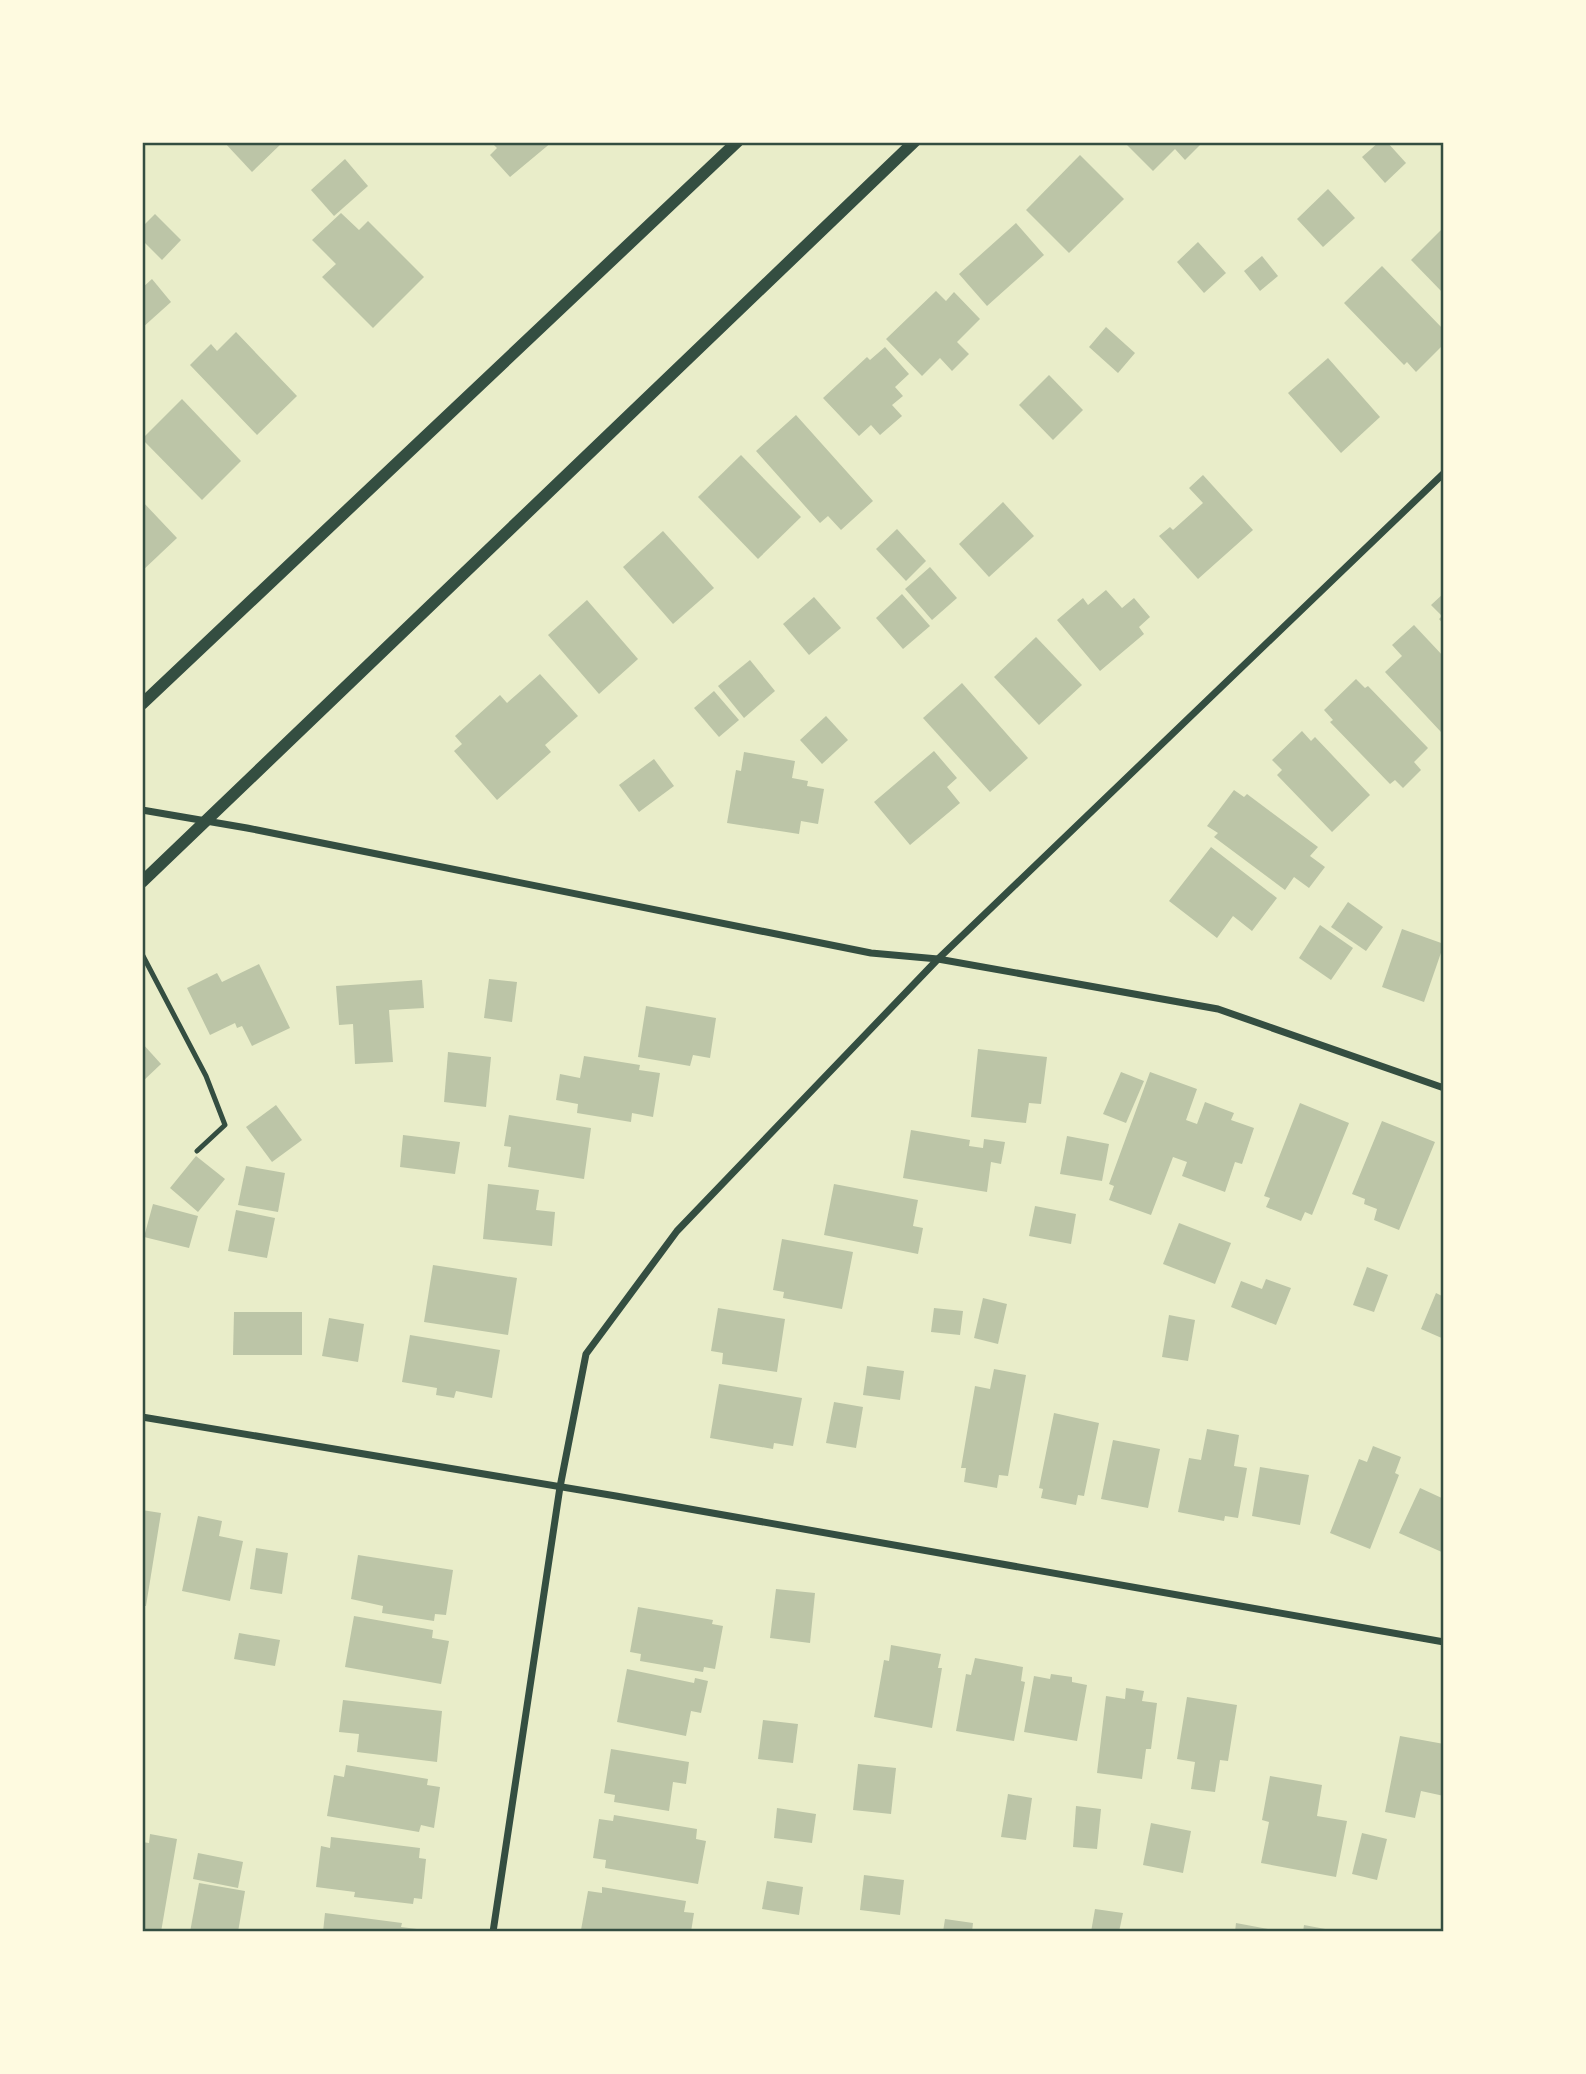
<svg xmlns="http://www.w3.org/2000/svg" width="1586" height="2074" viewBox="0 0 1586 2074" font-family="Karla,sans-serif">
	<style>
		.building { fill: #bcc5a7 }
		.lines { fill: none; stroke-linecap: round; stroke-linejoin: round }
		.service { stroke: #344e41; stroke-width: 5 }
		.minor { stroke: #344e41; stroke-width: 7 }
		.tertiary { stroke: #344e41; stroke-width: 12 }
		.neatline { fill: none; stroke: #344e41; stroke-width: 2.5 }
	</style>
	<rect width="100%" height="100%" fill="#e9edc9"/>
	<g class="building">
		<polygon points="224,142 283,142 252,172"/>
		<polygon points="491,142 552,142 510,177 490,155 497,148"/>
		<polygon points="1124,142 1203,142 1185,160 1175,149 1153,171"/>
		<polygon points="1379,142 1387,142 1406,163 1385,183 1362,157"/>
		<polygon points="1080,155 1124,199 1069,253 1026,210"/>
		<polygon points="345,159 368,186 334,216 311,190"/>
		<polygon points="1328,189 1355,218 1323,247 1297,219"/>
		<polygon points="341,213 359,230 368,221 424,277 373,328 322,277 336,264 312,240"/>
		<polygon points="155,214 181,240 162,260 142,240 142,227"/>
		<polygon points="1016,223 1044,255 987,306 959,274"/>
		<polygon points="1444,227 1444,294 1411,260"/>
		<polygon points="1198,242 1226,273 1204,293 1177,262"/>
		<polygon points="1262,256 1278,276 1260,291 1244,271"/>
		<polygon points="1382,266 1444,330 1444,344 1416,372 1407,362 1404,365 1344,303"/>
		<polygon points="152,279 171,302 142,328 142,288"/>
		<polygon points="936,291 946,301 954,292 980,319 957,342 969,354 952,371 940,358 922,376 886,339"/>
		<polygon points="1106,327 1135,353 1118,373 1089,347"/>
		<polygon points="236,332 297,396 257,435 190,365 211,344 217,351"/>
		<polygon points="885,347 909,374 895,387 903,396 892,405 902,416 880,435 871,425 859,436 823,398 867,357 870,360"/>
		<polygon points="1328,358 1380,417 1341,453 1288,393"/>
		<polygon points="1049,375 1083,410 1053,440 1019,405"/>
		<polygon points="182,399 241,461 202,500 142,439"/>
		<polygon points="796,415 873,501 841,530 828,516 820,523 756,451"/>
		<polygon points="741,455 801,517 758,559 698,497"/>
		<polygon points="1203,475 1253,530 1198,579 1159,536 1170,527 1173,530 1203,503 1189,488"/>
		<polygon points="142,501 177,538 142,571"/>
		<polygon points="1003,502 1034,536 989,577 959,544"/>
		<polygon points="897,529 926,561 906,581 876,549"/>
		<polygon points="663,531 714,588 673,624 623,567"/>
		<polygon points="930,567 957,598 932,620 905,589"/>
		<polygon points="1106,590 1122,608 1134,598 1150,617 1139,627 1144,634 1100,671 1057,620 1083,598 1088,605"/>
		<polygon points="1444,593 1444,625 1439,619 1442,616 1431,605"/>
		<polygon points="902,594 930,626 903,649 876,618"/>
		<polygon points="814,597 841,628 809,655 783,624"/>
		<polygon points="587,600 638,659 599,694 548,635"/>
		<polygon points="1414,625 1444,657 1444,729 1441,732 1385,672 1402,656 1392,645"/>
		<polygon points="1036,637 1082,685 1039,725 994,677"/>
		<polygon points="750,660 775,691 744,718 718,686"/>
		<polygon points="540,674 578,716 545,745 551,752 497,800 454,751 462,744 455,736 500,695 507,703"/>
		<polygon points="1356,679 1365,688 1368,686 1428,748 1414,762 1421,770 1403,788 1395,780 1390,784 1330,722 1333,720 1324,710"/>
		<polygon points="962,683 1028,758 990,792 923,718"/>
		<polygon points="714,691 739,720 719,737 694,708"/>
		<polygon points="826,716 848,740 822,764 800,740"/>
		<polygon points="1302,731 1311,741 1315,737 1370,795 1332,832 1277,775 1282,770 1272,760"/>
		<polygon points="934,751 957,778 947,787 960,803 910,845 874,802"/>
		<polygon points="744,752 795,761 792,778 808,781 807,786 824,789 818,824 801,821 799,834 727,823 736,770 741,771"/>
		<polygon points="654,759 674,786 639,812 619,785"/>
		<polygon points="1234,790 1244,797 1247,794 1318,847 1310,856 1325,867 1309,888 1294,877 1285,890 1214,837 1218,833 1207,826"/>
		<polygon points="1211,847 1277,898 1252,931 1233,916 1217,938 1169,901"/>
		<polygon points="1348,902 1383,927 1366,951 1331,927"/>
		<polygon points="1320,925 1353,948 1331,980 1299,958"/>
		<polygon points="1402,929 1444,944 1424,1002 1382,987"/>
		<polygon points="259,964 290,1028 252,1046 242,1026 237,1028 235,1023 210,1035 187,988 217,973 222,982"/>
		<polygon points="489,979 517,982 512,1022 484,1018"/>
		<polygon points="422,980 424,1008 389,1010 393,1062 355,1064 353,1024 339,1025 336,986"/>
		<polygon points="646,1006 716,1018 710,1058 693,1055 690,1066 638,1057"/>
		<polygon points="142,1043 161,1064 142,1082"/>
		<polygon points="978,1049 1047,1057 1041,1104 1029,1103 1026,1123 971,1117"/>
		<polygon points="448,1052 491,1057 486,1107 444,1102"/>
		<polygon points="584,1056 640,1065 639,1070 660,1073 653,1117 632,1113 631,1122 577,1113 578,1104 556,1100 560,1074 580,1078"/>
		<polygon points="1121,1072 1144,1081 1126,1123 1103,1114"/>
		<polygon points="1150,1072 1197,1089 1186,1120 1197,1124 1205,1102 1234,1113 1231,1120 1254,1128 1242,1164 1235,1162 1225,1192 1182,1176 1187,1162 1173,1157 1151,1215 1109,1200 1114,1186 1109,1184"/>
		<polygon points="1300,1103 1349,1123 1312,1215 1305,1212 1301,1221 1266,1207 1270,1198 1264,1196"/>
		<polygon points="276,1105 302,1140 272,1162 246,1127"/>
		<polygon points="509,1115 591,1128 584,1179 508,1167 511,1147 504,1146"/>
		<polygon points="1382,1121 1435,1142 1399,1230 1374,1220 1377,1209 1364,1204 1365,1199 1352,1194"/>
		<polygon points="911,1130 970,1140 969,1146 983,1148 984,1139 1005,1142 1001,1164 991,1162 987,1192 903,1178"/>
		<polygon points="403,1135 460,1142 455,1174 400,1167"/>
		<polygon points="1067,1136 1109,1144 1102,1181 1060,1174"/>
		<polygon points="196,1156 225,1179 198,1212 170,1188"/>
		<polygon points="246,1166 285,1173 278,1212 238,1205"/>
		<polygon points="488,1184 539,1190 536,1210 555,1212 552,1246 483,1239"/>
		<polygon points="834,1184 918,1200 913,1226 923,1228 918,1254 824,1235"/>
		<polygon points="153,1204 198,1216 189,1248 144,1237"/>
		<polygon points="1035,1206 1076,1214 1071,1244 1029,1236"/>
		<polygon points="236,1210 275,1218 267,1258 228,1251"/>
		<polygon points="1179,1223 1231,1243 1215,1284 1163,1264"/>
		<polygon points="782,1239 853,1252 842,1309 783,1298 784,1292 773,1290"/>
		<polygon points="433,1265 517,1278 508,1335 424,1322"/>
		<polygon points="1367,1267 1388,1275 1374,1312 1353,1305"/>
		<polygon points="1266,1279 1291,1288 1276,1325 1231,1307 1241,1281 1262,1289"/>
		<polygon points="1436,1293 1444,1297 1444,1339 1421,1329"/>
		<polygon points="983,1298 1007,1304 998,1344 974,1338"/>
		<polygon points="718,1308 785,1319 777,1372 722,1364 723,1353 711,1351"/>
		<polygon points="934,1308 963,1311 960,1335 931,1332"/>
		<polygon points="234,1312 302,1312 302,1355 233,1355"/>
		<polygon points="1169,1315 1195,1320 1188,1361 1162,1357"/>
		<polygon points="329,1318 364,1324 358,1362 322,1356"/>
		<polygon points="410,1335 500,1350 492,1398 456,1391 454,1398 436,1395 437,1388 402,1382"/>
		<polygon points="867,1366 904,1371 900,1400 863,1395"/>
		<polygon points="994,1369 1026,1375 1008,1476 999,1475 997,1488 964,1482 966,1468 961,1468 975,1386 990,1389"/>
		<polygon points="719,1384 802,1398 793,1446 774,1443 773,1449 710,1438"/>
		<polygon points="834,1402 863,1407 856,1448 826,1443"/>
		<polygon points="1054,1413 1099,1423 1084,1496 1078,1495 1076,1505 1041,1498 1043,1489 1039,1488"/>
		<polygon points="1207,1429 1239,1435 1234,1466 1247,1468 1238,1518 1225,1516 1224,1521 1178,1512 1189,1458 1201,1460"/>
		<polygon points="1113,1440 1160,1449 1148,1508 1101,1499"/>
		<polygon points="1373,1446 1401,1457 1395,1473 1399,1475 1370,1549 1330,1533 1359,1459 1367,1462"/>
		<polygon points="1260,1467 1309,1475 1300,1525 1252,1516"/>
		<polygon points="1420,1488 1444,1499 1444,1553 1399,1533"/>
		<polygon points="142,1510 161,1513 146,1606 142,1606"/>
		<polygon points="198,1516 222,1521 219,1536 243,1541 230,1601 182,1591"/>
		<polygon points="256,1548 288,1553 282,1594 250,1589"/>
		<polygon points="358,1555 453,1570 446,1615 435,1614 434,1621 382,1613 383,1606 351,1599"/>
		<polygon points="776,1589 815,1593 810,1643 770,1638"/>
		<polygon points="638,1607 713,1620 712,1624 723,1626 715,1669 704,1667 703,1672 640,1661 641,1654 630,1652"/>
		<polygon points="354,1616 433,1630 432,1638 449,1641 441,1684 345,1667"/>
		<polygon points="239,1633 280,1640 275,1666 234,1659"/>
		<polygon points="891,1645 941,1654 938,1668 942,1668 932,1728 874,1717 884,1660 889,1661"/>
		<polygon points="975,1658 1023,1667 1021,1681 1025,1682 1014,1741 956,1731 966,1674 971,1675"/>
		<polygon points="627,1669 694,1683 695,1678 708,1681 701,1713 691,1711 686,1736 617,1722"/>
		<polygon points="1051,1674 1072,1677 1072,1682 1087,1685 1077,1741 1024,1732 1034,1676 1050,1679"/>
		<polygon points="1126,1688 1144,1691 1142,1701 1157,1703 1151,1749 1146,1749 1142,1779 1097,1773 1106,1696 1125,1699"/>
		<polygon points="1187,1697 1237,1705 1228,1761 1220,1760 1215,1792 1191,1789 1195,1762 1177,1759"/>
		<polygon points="343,1700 442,1711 437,1762 357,1752 359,1734 339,1732"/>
		<polygon points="763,1720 798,1724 793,1763 758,1759"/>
		<polygon points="1400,1736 1444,1744 1444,1796 1421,1791 1415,1818 1385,1812"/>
		<polygon points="611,1749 689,1762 686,1784 673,1782 669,1811 614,1802 615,1795 604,1793"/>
		<polygon points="858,1764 896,1768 891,1814 853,1810"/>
		<polygon points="346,1765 428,1779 427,1785 440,1787 434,1828 421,1825 419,1832 327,1816 334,1775 344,1777"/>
		<polygon points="1270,1776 1322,1785 1317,1816 1347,1821 1336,1877 1261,1863 1269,1822 1262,1820"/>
		<polygon points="1008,1794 1032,1798 1026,1840 1001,1837"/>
		<polygon points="1076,1806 1101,1809 1097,1849 1073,1847"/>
		<polygon points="777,1808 816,1814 812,1843 774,1838"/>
		<polygon points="614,1815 697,1829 696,1839 706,1841 698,1884 605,1868 606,1860 593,1858 599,1819 613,1821"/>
		<polygon points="1151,1823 1191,1831 1183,1873 1143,1865"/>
		<polygon points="1362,1833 1387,1839 1377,1880 1352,1874"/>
		<polygon points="150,1834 177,1839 161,1932 142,1932 142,1842 149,1843"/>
		<polygon points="331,1837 420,1848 419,1858 426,1859 422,1899 414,1898 413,1904 354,1897 355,1892 316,1887 321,1846 330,1848"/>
		<polygon points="198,1853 243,1862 238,1888 193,1879"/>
		<polygon points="864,1875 904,1880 900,1915 860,1910"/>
		<polygon points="767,1881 803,1887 799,1915 762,1909"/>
		<polygon points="199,1883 245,1891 238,1932 190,1932"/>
		<polygon points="602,1887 686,1901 684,1912 694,1913 691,1932 581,1930 588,1891 602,1893"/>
		<polygon points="1095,1909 1123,1913 1119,1932 1091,1932"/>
		<polygon points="325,1913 402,1923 401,1927 417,1929 416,1932 323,1932"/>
		<polygon points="945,1919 973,1923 972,1932 943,1932"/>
		<polygon points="1236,1923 1274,1930 1274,1932 1235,1932"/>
		<polygon points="1304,1925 1336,1931 1336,1932 1303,1932"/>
	</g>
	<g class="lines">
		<polyline class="service" points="142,954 206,1076 225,1125 197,1151"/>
		<g class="minor">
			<polyline points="142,810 247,828 871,953 938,959 1218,1009 1444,1088"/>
			<polyline points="142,1417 616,1496 1444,1642"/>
			<polyline points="493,1932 560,1487 586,1354 677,1231 938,959 1444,473"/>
		</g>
		<g class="tertiary">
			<polyline points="142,704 737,142"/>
			<polyline points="142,882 914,142"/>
		</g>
	</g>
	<rect width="1586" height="2074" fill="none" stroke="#fefae0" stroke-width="287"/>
	<rect x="144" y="144" width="1298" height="1786" class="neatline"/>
</svg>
